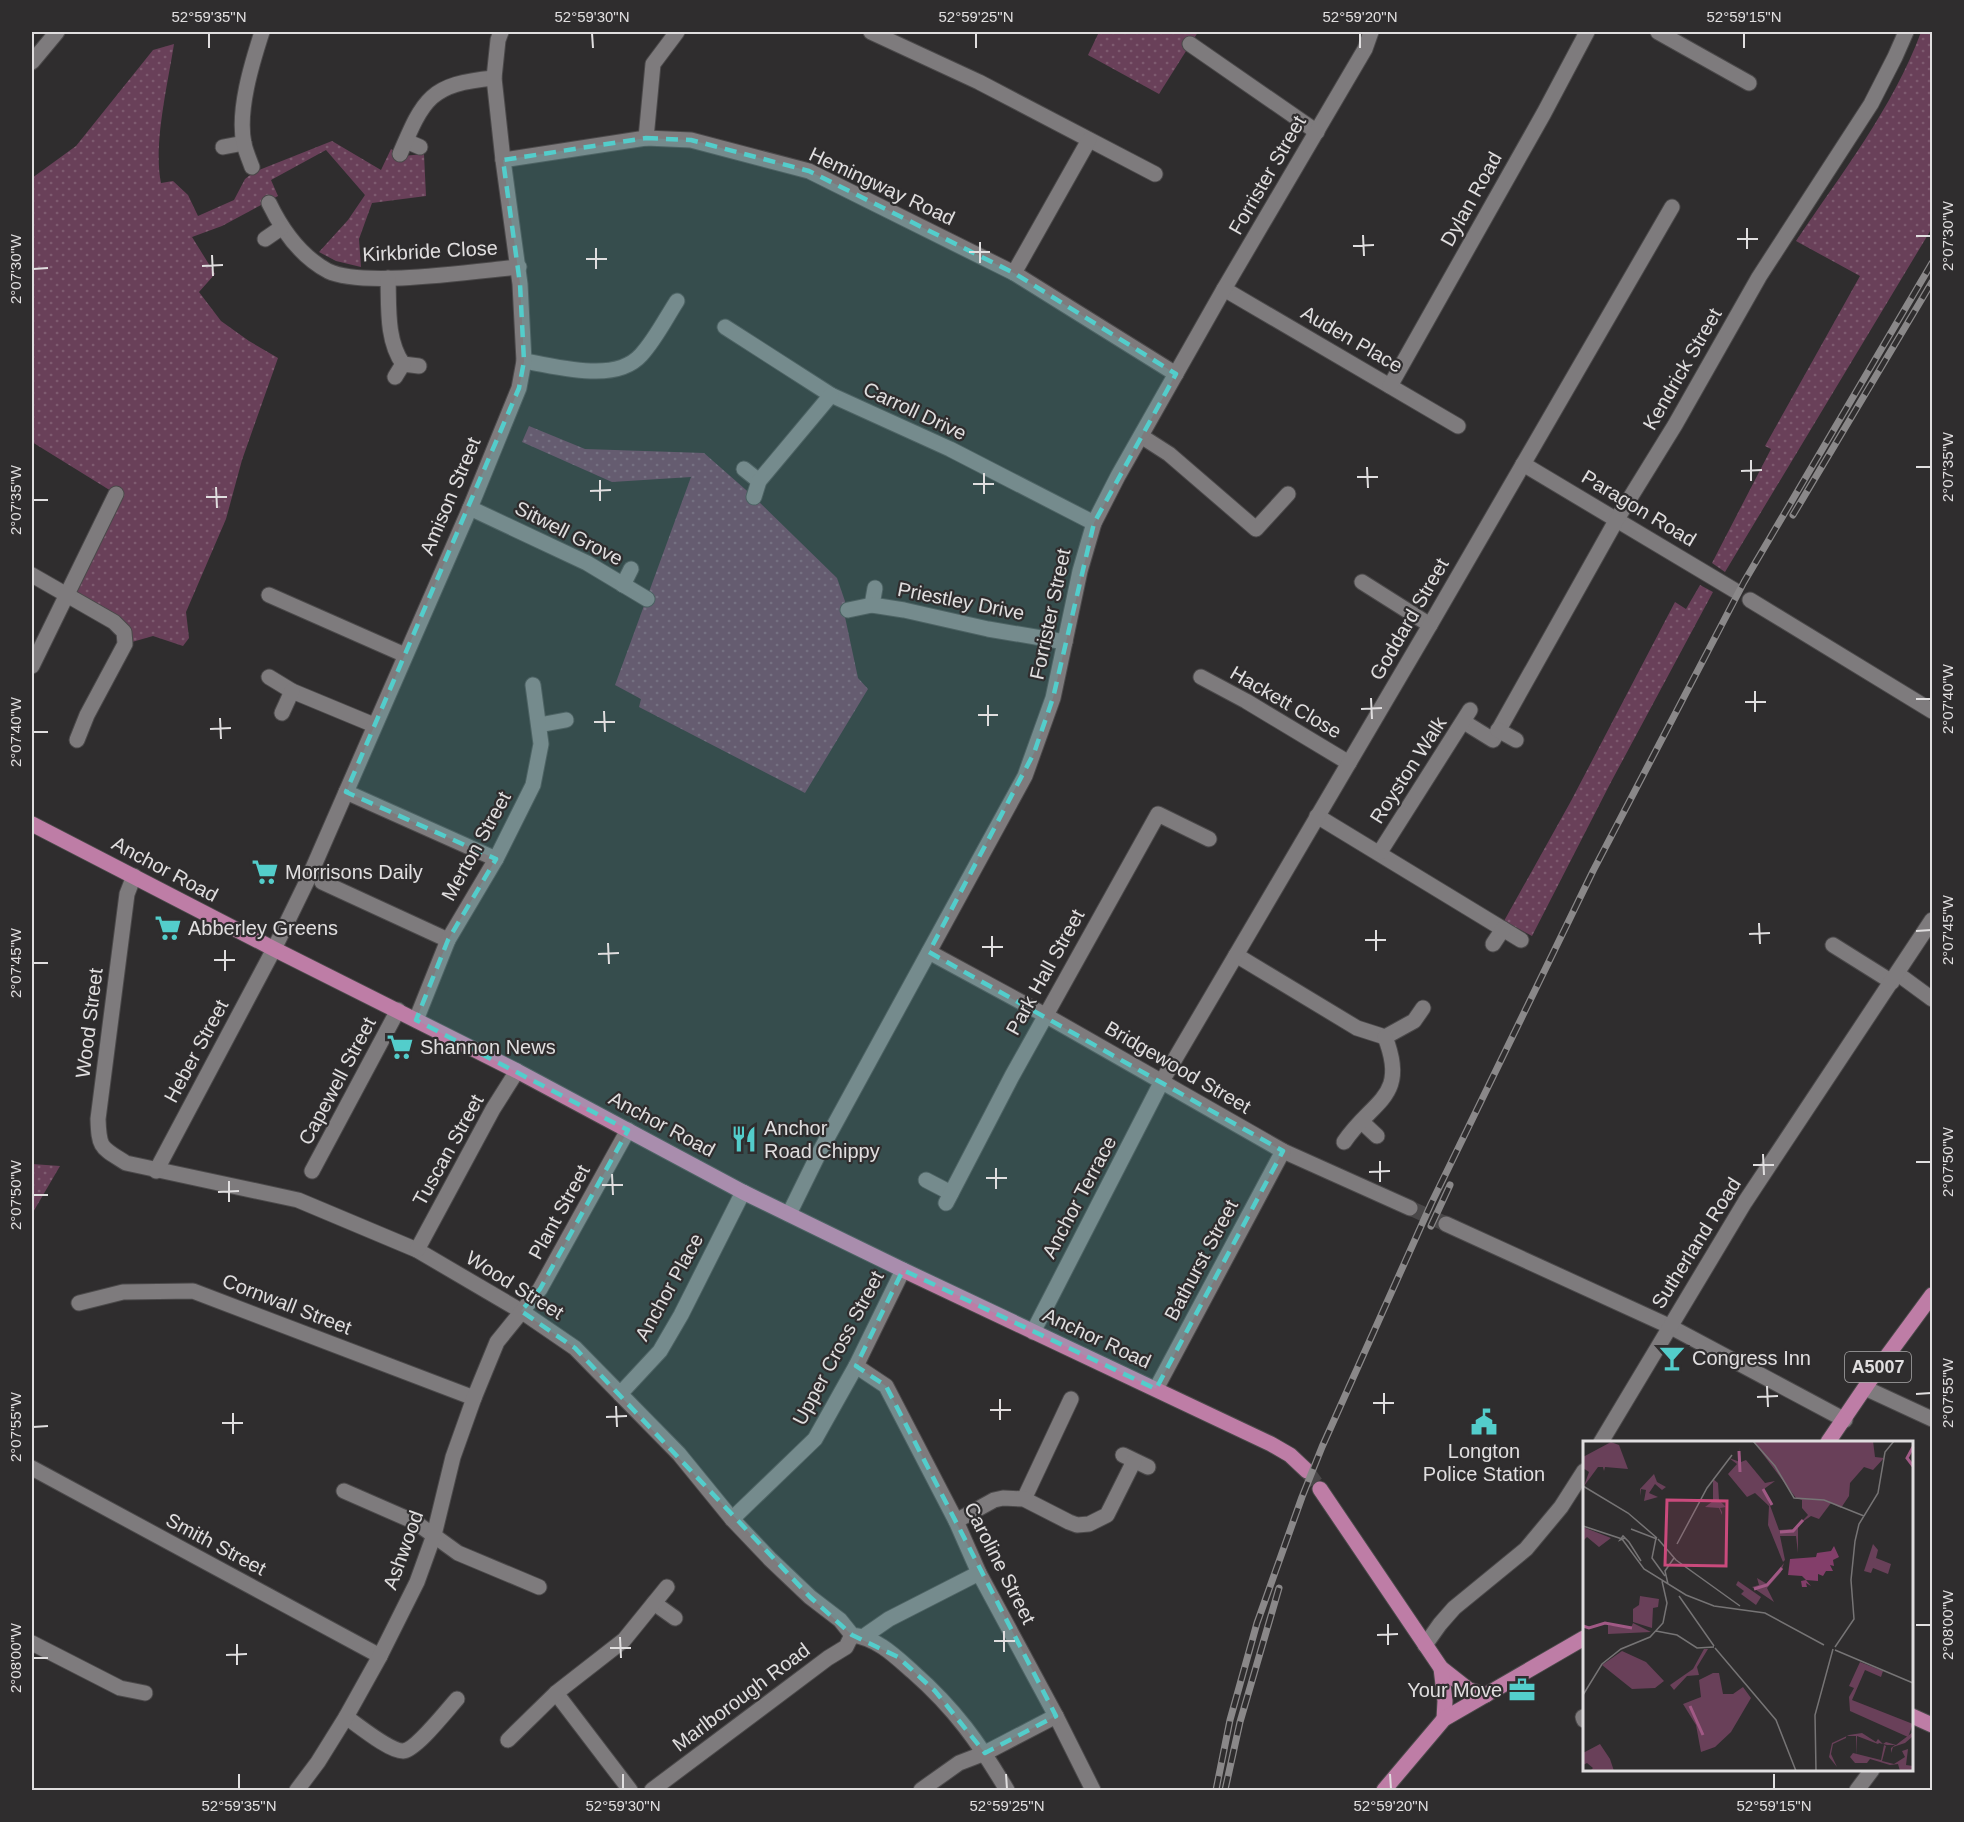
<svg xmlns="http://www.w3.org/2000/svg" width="1964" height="1822" viewBox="0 0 1964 1822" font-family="Arial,sans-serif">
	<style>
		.park { fill: url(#park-dots) }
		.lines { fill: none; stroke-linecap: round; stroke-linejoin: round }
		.minor-tunnel { stroke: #4a4849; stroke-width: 15; stroke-dasharray: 15 8; stroke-linecap: butt }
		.major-tunnel { stroke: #4a4849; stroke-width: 15; stroke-dasharray: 15 8; stroke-linecap: butt }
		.minor-casing { stroke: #4b494a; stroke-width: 17 }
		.major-casing { stroke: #4b494a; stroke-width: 17 }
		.minor { stroke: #7e7b7d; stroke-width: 15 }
		.major { stroke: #be7da6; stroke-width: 15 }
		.rail-casing { stroke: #8a8889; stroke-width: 7 }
		.rail { stroke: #2f2d2e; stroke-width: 4.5; stroke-dasharray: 14; stroke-linecap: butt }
		.marked { fill: #53cdcb; fill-opacity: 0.2; stroke: #53cdcb; stroke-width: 4.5; stroke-dasharray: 12 8; stroke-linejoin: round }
		.ticks { fill: none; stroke: #e0dedf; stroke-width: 2 }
		.labels { text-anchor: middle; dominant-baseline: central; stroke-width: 4.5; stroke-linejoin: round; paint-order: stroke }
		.shield { fill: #2f2d2e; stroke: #aba9aa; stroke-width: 1.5 }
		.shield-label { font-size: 18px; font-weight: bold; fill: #e0dedf }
		.street-label { font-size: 20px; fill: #e0dedf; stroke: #2f2d2e }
		.poi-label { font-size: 20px; fill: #e0dedf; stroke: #2f2d2e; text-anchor: start }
		.inset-river { fill: none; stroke: #a15985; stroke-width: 3 }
		.inset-road { fill: none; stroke: #767475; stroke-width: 1.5 }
		.view { fill: #ca4a7c; fill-opacity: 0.15; stroke: #ca4a7c; stroke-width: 3 }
		.inset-edge { fill: none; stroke: #e0dedf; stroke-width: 3 }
		.neatline { fill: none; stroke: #e0dedf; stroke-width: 2 }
		.ticks-label { font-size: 15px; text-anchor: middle; fill: #e0dedf }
	</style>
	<defs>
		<pattern id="park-dots" width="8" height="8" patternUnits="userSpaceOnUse" patternTransform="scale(1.5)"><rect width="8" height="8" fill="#694059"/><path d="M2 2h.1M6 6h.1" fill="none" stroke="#7e5b70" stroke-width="1.8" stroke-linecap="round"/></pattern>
	</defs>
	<rect width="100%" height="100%" fill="#2f2d2e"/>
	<g class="park">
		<polygon points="1099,32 1198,32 1159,94 1088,55"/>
		<path d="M1921 32H1932V228L1725 572 1712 563 1771 449 1765 446 1860 276 1796 241C1841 174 1893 108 1921 32Z"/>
		<path d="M174 44C168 83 153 145 161 183L173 181 188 195 198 216 234 200 245 179 254 172 332 141 381 170 391 149 403 156 424 154 426 196 372 203 359 239 361 267 336 261 319 252 348 220 365 195 326 150 271 180 278 196 222 226 192 237 215 274 199 292 221 321 249 341 278 358 242 460 226 519 186 612 189 638 183 646 153 636 125 644 124 632 67 596 116 494 32 442V178L76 146 153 50Z"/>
		<polygon points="529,426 585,449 704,453 754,497 837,578 848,610 845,617 858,678 868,689 805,793 639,707 641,699 615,685 691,477 612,482 522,442"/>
		<polygon points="1700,585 1713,592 1611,782 1532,936 1504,921 1571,801 1675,602 1686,609"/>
		<polygon points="32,1164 60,1166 32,1214"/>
	</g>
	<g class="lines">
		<polyline class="minor-tunnel" points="1410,1208 1446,1224"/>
		<polyline class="major-tunnel" points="1307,1471 1320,1489"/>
		<g class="minor-casing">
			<g id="minor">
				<polyline points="871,32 979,82 1155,174"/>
				<polyline points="1658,32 1749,83"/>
				<polyline points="1190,44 1317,132"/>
				<polyline points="32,62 57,32"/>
				<polyline points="646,138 653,64 677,32"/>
				<polyline points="406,141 420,147"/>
				<polyline points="223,147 244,143"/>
				<path d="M400 154C424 98 430 84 494 78"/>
				<polyline points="503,160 646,138 691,140 809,171 1014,273 1176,374"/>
				<path d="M252 167C249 159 246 152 244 144 237 111 252 63 262 32"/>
				<path d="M269 203C282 230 300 256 328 271 363 288 476 271 519 267"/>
				<polyline points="265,239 281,228"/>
				<polyline points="1014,273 1089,140"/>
				<path d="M388 278C389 306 386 340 403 364L419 366"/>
				<polyline points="1224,289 1458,426"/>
				<polyline points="725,327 831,395 950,449 1094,523"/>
				<path d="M524 361C557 366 615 384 641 355 655 340 666 318 677 301"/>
				<polyline points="395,377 403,364"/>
				<polyline points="1390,386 1544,113 1587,32"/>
				<polyline points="1141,436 1169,454 1256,529 1288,494"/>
				<polyline points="1523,464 1734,590"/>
				<polyline points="744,469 759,481"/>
				<polyline points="754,497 759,481 831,395"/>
				<polyline points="470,508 587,563 647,599"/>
				<polyline points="32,575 114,622 124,632 125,644 87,715 77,740"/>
				<polyline points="1362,582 1430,625"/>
				<polyline points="623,585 631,569"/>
				<polyline points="269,595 405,655"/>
				<polyline points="1750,600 1932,711"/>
				<polyline points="872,605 875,588"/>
				<polyline points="848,610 872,605 904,610 988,629 1065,642"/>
				<polyline points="32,666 116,494"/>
				<polyline points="269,677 292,691 374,725"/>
				<polyline points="1201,677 1246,701 1349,763"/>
				<polyline points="282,713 292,691"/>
				<polyline points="1464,722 1493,740 1617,519 1675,425 1759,277 1871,104 1895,57 1906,32"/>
				<polyline points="539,725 566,720"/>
				<polyline points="1498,730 1516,740"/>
				<polyline points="346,792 496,859"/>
				<polyline points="1317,816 1521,940"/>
				<polyline points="1380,852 1470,710"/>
				<path d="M134 876 127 894 98 1119C99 1149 101 1147 126 1163L298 1200 417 1250 521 1311 575 1348 679 1454 732 1519 770 1559 810 1597 840 1620 852 1635C877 1638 895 1656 913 1672 955 1709 979 1743 1007 1790"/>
				<polyline points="322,882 448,940"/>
				<polyline points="1493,944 1503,929"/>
				<polyline points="1833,945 1892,982"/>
				<polyline points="929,952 1045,1015 1283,1151 1410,1208"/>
				<polyline points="1236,955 1357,1028 1385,1037"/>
				<polyline points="1898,974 1932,999"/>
				<polyline points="416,1020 448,940 496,859 533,785 541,744 533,685"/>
				<polyline points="1385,1037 1414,1021 1423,1008"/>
				<polyline points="1362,1122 1377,1136"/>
				<path d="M1344 1142C1372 1100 1409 1098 1385 1037"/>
				<polyline points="156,1171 274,949 309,877 470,508 519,388 524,361 520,284 503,160 494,78 498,40 501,32"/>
				<polyline points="312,1171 398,1010"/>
				<polyline points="926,1180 951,1193"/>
				<polyline points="946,1203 1012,1076 1158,814 1209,839"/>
				<polyline points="789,1214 819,1153 1025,776 1053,698 1080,571 1094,523 1118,476 1224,289 1365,49 1371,32"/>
				<polyline points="1446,1224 1669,1326 1845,1420"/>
				<polyline points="417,1250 493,1109 517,1071"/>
				<polyline points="79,1303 123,1292 193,1291 474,1398"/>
				<polyline points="1033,1332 1162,1081 1430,625 1672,207"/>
				<polyline points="856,1366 886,1386 956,1521 979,1573 1056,1716 1093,1790"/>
				<polyline points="1865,1388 1932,1419"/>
				<polyline points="1156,1389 1283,1151"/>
				<polyline points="620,1394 660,1351 681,1315 743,1192"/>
				<polyline points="1601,1442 1745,1202 1932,920"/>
				<polyline points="1123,1455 1148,1467"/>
				<polyline points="32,1468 380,1656"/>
				<polyline points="344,1491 415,1522 458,1553 539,1587"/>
				<polyline points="1024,1499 1071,1399"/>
				<polyline points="732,1519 815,1439 856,1366 903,1270"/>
				<polyline points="956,1521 994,1500 1003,1498 1024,1499 1069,1522 1077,1525 1089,1524 1107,1515 1134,1461"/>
				<polyline points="654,1603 675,1618"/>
				<polyline points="863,1637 889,1619 979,1573"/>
				<polyline points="32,1643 120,1688 145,1693"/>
				<polyline points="1425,1645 1440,1624 1454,1608 1526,1549 1561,1507 1584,1471"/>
				<polyline points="556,1693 630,1790"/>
				<path d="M346 1717C358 1725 389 1751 403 1751 416 1750 447 1710 457 1699"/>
				<polyline points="1583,1717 1584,1720"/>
				<polyline points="508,1740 556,1693 624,1640 667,1587"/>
				<polyline points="297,1790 318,1762 346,1717 380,1656 417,1582 434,1535 453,1457 474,1398 497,1342 540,1289 628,1130"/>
				<polyline points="652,1790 828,1658 846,1647 852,1635"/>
				<polyline points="921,1790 959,1763 985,1753 1056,1716"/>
				<polyline points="1857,1790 1872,1770"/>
			</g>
		</g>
		<g class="major-casing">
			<g id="major">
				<polyline points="32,824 274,949 517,1071 743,1192 903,1270 1271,1444 1290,1455 1307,1471"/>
				<polyline points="1828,1442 1879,1367 1932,1295"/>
				<polyline points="1320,1489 1441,1668 1469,1690 1486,1695"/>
				<polyline points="1441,1668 1445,1701 1444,1719"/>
				<polyline points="1912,1716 1932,1725"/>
				<polyline points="1384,1790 1444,1719 1584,1638"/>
			</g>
		</g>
		<use href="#minor" class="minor"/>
		<use href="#major" class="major"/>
		<g class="rail-casing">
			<g id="rail">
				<polyline points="1793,515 1932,282"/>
				<polyline points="1431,1226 1450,1185"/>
				<polyline points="1216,1790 1230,1720 1257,1623 1302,1497 1322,1447 1431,1204 1593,871 1744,582 1932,263"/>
				<polyline points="1225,1790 1240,1722 1279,1588"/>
			</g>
		</g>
		<use href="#rail" class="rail"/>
	</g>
	<path class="marked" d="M646 138 691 140 809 171 1014 273 1176 374 1094 523 1053 698 1034 753 929 952 1283 1151 1156 1389 903 1270 856 1366 886 1386 1056 1716 985 1753 935 1691 898 1657 852 1635 810 1597 575 1348 521 1311 540 1289 628 1130 416 1020 448 940 496 859 346 792 519 388 524 361 520 284 503 160Z"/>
	<path class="ticks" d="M209 33V48M592 33 593 48M976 33V48M1360 33V48M1744 33V48M1747 228V249M1363 235 1364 256M1916 236H1931M1737 239H1758M980 242V263M1353 246 1374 245M596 248V269M969 252H990M212 255 213 276M586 259H607M202 266 223 265M33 269 48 268M1751 460V481M1367 467 1368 488M1916 467H1931M1741 471 1762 470M984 473V494M1357 477H1378M600 480V501M973 484H994M216 487 217 508M590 491 611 490M206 497H227M33 500H48M1755 691V712M1371 698 1372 719M1916 699H1931M1745 702H1766M988 705V726M1361 709 1382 708M604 711 605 732M978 715H998M220 718 221 739M594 722H615M210 729 231 728M33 732H48M1759 923 1760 944M1376 930V951M1916 931 1931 930M1749 934 1770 933M992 936V957M1365 940H1386M608 943 609 964M982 947H1003M225 950V971M598 954 619 953M214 960H235M33 963H48M1763 1154 1764 1175M1380 1161V1182M1916 1162H1931M1753 1165H1774M996 1168V1189M1369 1172 1390 1171M612 1174 613 1195M986 1178H1007M229 1181V1202M602 1185H623M218 1192 239 1191M33 1195H48M1767 1386 1768 1407M1384 1393V1414M1916 1394 1931 1393M1757 1397 1778 1396M1000 1399V1420M1373 1403H1394M616 1406 617 1427M990 1410H1011M233 1413V1434M606 1417 627 1416M222 1423H243M33 1427 48 1426M1388 1624V1645M1916 1625H1931M1004 1631V1652M1377 1635 1398 1634M620 1637 621 1658M994 1641H1015M237 1644V1665M610 1648H631M226 1655 247 1654M33 1658H48M239 1774V1789M623 1774V1789M1006 1774 1007 1789M1390 1774 1391 1789M1774 1774V1789"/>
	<defs>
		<g id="supermarket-bare" transform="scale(2.07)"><path d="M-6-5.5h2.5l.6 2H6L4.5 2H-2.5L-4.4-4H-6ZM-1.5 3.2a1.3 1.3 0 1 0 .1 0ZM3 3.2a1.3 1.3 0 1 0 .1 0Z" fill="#53cdcb" stroke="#2f2d2e" stroke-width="2.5" paint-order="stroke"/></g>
		<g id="restaurant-bare" transform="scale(2.07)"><path d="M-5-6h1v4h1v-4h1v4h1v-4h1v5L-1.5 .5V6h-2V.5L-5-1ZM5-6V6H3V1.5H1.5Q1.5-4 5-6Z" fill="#53cdcb" stroke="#2f2d2e" stroke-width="2.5" paint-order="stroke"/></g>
		<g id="bar-bare" transform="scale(2.07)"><path d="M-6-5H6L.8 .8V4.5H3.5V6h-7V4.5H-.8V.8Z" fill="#53cdcb" stroke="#2f2d2e" stroke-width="2.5" paint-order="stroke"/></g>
		<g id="civic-bare" transform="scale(2.07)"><path d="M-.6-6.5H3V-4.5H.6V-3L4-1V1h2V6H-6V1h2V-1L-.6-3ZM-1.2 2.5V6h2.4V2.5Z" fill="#53cdcb" stroke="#2f2d2e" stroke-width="2.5" paint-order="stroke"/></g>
		<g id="office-bare" transform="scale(2.07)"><path d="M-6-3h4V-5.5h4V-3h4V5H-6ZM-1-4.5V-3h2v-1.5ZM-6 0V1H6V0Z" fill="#53cdcb" stroke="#2f2d2e" stroke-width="2.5" paint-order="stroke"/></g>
	</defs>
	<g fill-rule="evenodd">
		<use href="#supermarket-bare" x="265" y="872"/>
		<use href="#supermarket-bare" x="168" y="928"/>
		<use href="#supermarket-bare" x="400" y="1047"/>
		<use href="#restaurant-bare" x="744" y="1139"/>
		<use href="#bar-bare" x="1672" y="1358"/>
		<use href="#civic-bare" x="1484" y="1422"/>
		<use href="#office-bare" x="1522" y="1690"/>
	</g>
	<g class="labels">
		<rect class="shield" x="1845" y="1352" width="66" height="30" rx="4.5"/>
		<g class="shield-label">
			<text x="1878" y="1367">A5007</text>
		</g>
		<g class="street-label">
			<text transform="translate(1267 175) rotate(-60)">Forrister Street</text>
			<text transform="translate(882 186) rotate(25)">Hemingway Road</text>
			<text transform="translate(1471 199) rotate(-61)">Dylan Road</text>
			<text transform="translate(430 251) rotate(-3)">Kirkbride Close</text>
			<text transform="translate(1352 339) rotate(30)">Auden Place</text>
			<text transform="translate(1682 369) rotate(-60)">Kendrick Street</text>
			<text transform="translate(915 411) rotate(25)">Carroll Drive</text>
			<text transform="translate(450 496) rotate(-67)">Amison Street</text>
			<text transform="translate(1639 508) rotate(31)">Paragon Road</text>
			<text transform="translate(569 533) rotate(27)">Sitwell Grove</text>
			<text transform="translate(961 601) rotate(11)">Priestley Drive</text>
			<text transform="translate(1050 614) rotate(-78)">Forrister Street</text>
			<text transform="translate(1409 619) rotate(-60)">Goddard Street</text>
			<text transform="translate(1286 702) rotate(30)">Hackett Close</text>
			<text transform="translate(1408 770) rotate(-57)">Royston Walk</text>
			<text transform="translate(476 846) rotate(-61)">Merton Street</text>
			<text transform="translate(165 869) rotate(28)">Anchor Road</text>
			<text transform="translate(1045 972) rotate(-61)">Park Hall Street</text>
			<text transform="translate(89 1023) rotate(-83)">Wood Street</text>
			<text transform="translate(196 1051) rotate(-62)">Heber Street</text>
			<text transform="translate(1178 1067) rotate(30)">Bridgewood Street</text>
			<text transform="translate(337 1081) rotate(-62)">Capewell Street</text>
			<text transform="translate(662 1124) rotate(28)">Anchor Road</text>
			<text transform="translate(448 1150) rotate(-61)">Tuscan Street</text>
			<text transform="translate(1079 1197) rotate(-62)">Anchor Terrace</text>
			<text transform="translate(559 1212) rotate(-61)">Plant Street</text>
			<text transform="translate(1696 1243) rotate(-58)">Sutherland Road</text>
			<text transform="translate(1201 1260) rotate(-62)">Bathurst Street</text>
			<text transform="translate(515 1285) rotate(32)">Wood Street</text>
			<text transform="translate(669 1287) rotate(-61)">Anchor Place</text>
			<text transform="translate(287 1304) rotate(21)">Cornwall Street</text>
			<text transform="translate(1097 1338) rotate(25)">Anchor Road</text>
			<text transform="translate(838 1348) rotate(-62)">Upper Cross Street</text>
			<text transform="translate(216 1544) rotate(28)">Smith Street</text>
			<text transform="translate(403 1550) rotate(-70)">Ashwood</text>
			<text transform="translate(1000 1563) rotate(63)">Caroline Street</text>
			<text transform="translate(741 1697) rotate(-37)">Marlborough Road</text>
		</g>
		<g class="poi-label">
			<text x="285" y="872">Morrisons Daily</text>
			<text x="188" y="928">Abberley Greens</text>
			<text x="420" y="1047">Shannon News</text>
			<text x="764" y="1128">Anchor<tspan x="764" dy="23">Road Chippy</tspan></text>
			<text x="1692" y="1358">Congress Inn</text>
			<text x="1484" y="1451" text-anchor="middle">Longton<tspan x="1484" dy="23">Police Station</tspan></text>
			<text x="1502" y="1690" text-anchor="end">Your Move</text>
		</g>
	</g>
	<g transform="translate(1583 1441)">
		<rect width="330" height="330" fill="#2f2d2e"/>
		<path d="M290 103 295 109 293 117 308 123 305 133 290 127 288 132 281 130ZM330 291 329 296 322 302 310 306 308 312V307L312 304H304L296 302 295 303 274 295 273 315V295H263V297L250 303 248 313 254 326 246 316 249 302 266 294 279 292 293 301 295 298 300 303 303 301 313 304ZM17 303 27 318 31 330H7L10 327 4 322 0 324V312Z" fill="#694059"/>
		<path d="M251 105 256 116 250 119 251 125 247 124 250 130H243L240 135 235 133V140L223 139 228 145 223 142 224 146H219L218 140 223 139 219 135 205 134 207 118 233 116 234 112 248 110Z" fill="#833e6a"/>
		<path d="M57 155 76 158 75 166 70 167 69 187 50 181V168L56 164Z" fill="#694059"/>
		<path d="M170 0H290L292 16 301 17 290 29 281 26 267 42 266 55 258 67 248 62 236 78 228 75 215 84V112L213 95H197L202 119 200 121 185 84 186 65 172 52 164 56 145 33 154 23 146 17 157 21 156 6 158 21 163 19 182 42 192 40 181 48 196 89 211 88 225 74 219 67V59L213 57ZM28 1 36 4 45 28 22 26 21 30 20 26H15L1 45 6 31 0 27V16ZM71 33 74 41 83 46 79 49 72 43 66 52 75 56 61 60 63 49 58 48V55L57 48ZM130 38 135 42 136 59 143 66 137 67 139 71V74L136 67 122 66 130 60ZM0 86 28 97 16 106 4 96 0 100ZM201 122 198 131 184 147 191 161 169 146 176 144 174 137 184 143ZM155 140 178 156 173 164 158 153 161 150 153 144ZM50 182 68 191 25 193V184L48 187ZM121 208H125L114 226 116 234 104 235 91 249 87 244 110 228ZM39 210 63 221 81 240 72 247 49 248 19 224ZM277 221 300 230 298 236 282 229 269 259 330 283 325 296 267 270 266 256 271 247 266 245ZM130 232H136L140 253H150L160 246 168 257 148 291 132 306 118 311 113 284 100 263 118 256 116 239ZM301 304 303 305 299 320 311 323 322 316 319 310 325 308 323 324 330 325V330H317L315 323 307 324 287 318 284 322H272L267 316 270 312 298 319Z" fill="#694059"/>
		<path class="inset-river" d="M330 6 324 17 330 25M156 10 157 31M180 48 189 64M197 91 210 90 220 79M171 148 184 144 199 127M0 185 6 187 22 182 49 187M107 265 120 294"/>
		<path class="inset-road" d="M170 0 192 25 211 57 241 59 281 75M0 45 45 72 74 97M0 85 39 98 61 128 103 154 131 165 182 172 241 204M48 88 74 98M42 97 37 99 40 95 46 101 58 120M73 97 69 117 82 135M75 98 93 119 157 165M94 103 124 47 149 14M85 143 82 130 91 117M96 155 131 205M73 190 94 194 114 207 131 206M252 206 271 178 268 139 272 100 276 83 295 52 302 11 311 0M132 207 193 279 213 330M252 209 330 242M0 254 19 223 38 208 67 196 80 182 84 162 79 140M233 330 232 274 250 208"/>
		<path class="view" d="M84 59 144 60 143 125 82 124Z"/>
		<rect width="330" height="330" class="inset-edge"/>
	</g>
	<rect width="1964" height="1822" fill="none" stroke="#2f2d2e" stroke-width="66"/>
	<rect x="33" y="33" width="1898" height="1756" class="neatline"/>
	<g class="ticks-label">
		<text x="209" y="22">52°59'35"N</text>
		<text x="592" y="22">52°59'30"N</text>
		<text x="976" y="22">52°59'25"N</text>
		<text x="1360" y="22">52°59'20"N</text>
		<text x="1744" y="22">52°59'15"N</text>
		<text transform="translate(1948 236) rotate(-90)" y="5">2°07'30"W</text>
		<text transform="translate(16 269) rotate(-90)" y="5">2°07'30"W</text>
		<text transform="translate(1948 467) rotate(-90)" y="5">2°07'35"W</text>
		<text transform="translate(16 500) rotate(-90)" y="5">2°07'35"W</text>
		<text transform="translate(1948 699) rotate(-90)" y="5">2°07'40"W</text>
		<text transform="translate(16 732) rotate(-90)" y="5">2°07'40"W</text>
		<text transform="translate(1948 930) rotate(-90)" y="5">2°07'45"W</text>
		<text transform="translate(16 963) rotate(-90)" y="5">2°07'45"W</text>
		<text transform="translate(1948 1162) rotate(-90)" y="5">2°07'50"W</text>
		<text transform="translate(16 1195) rotate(-90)" y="5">2°07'50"W</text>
		<text transform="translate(1948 1393) rotate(-90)" y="5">2°07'55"W</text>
		<text transform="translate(16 1427) rotate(-90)" y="5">2°07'55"W</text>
		<text transform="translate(1948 1625) rotate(-90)" y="5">2°08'00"W</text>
		<text transform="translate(16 1658) rotate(-90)" y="5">2°08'00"W</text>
		<text x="239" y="1811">52°59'35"N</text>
		<text x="623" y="1811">52°59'30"N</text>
		<text x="1007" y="1811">52°59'25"N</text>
		<text x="1391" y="1811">52°59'20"N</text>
		<text x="1774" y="1811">52°59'15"N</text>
	</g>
</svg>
